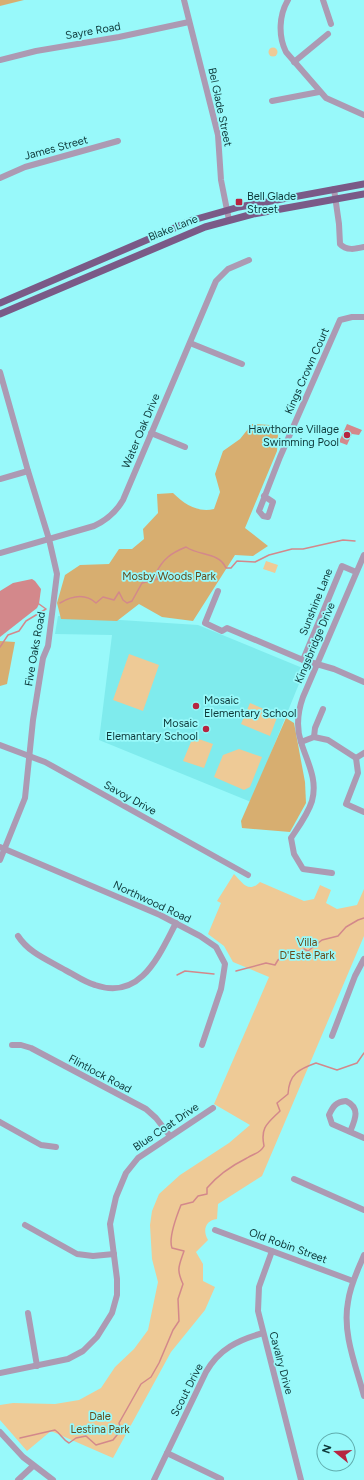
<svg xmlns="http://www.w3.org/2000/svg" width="364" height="1480" viewBox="0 0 364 1480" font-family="Figtree,sans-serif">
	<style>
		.built { fill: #7febed }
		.green { fill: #eeca96 }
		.forest { fill: #d7ae70 }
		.water { fill: #d3888b }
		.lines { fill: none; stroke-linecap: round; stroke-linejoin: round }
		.stream { stroke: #d3888b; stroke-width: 1.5 }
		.minor { stroke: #ac9ab3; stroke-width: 6 }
		.major { stroke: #7a5a87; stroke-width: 7 }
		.poi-dot { fill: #b62440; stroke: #98f9fa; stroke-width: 1.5 }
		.labels { text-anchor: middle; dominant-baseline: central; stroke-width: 3.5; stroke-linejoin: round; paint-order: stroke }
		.street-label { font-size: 11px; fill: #0d3839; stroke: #98f9fa }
		.poi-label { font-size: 11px; fill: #0d3839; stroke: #98f9fa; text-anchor: start }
		.park-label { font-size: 11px; fill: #674a1b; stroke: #98f9fa }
	</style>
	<rect width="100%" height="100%" fill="#98f9fa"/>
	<polygon class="built" points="58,616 198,625 305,669 251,802 99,740 112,635 55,634"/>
	<g class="green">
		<circle cx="273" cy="52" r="4.5"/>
		<polygon points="266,561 278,565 275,573 263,569"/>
		<polygon points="129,654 159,665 143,711 113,700"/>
		<polygon points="250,703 278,715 270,736 241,724"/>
		<polygon points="193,737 213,744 204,768 183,761"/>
		<polygon points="239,749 262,757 250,787 244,790 214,777 223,755"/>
		<path d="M234 874C242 882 248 894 260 882L304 901 314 899 320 885 331 890 326 903 337 909 357 905 364 889V936L262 1176 218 1204 217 1219C206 1220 202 1230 208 1240L196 1252 203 1264V1281L215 1287 205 1310 171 1352 113 1458 51 1431 27 1451 0 1420V1405L13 1403 55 1404 79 1400 101 1388 115 1367 134 1349 148 1330 158 1282 152 1259 150 1225 152 1211 159 1194 180 1175 229 1143 250 1125 214 1104 269 977 233 962 224 946 208 934 221 903 217 901Z"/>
	</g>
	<g class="forest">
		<polygon points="0,0 24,0 0,6"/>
		<path d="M252 424 270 425 278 435 277 451 245 528 268 546 253 556 235 555 193 621 162 617 139 604 117 621 61 619 57 603 65 575 80 565 109 564 119 549H132L144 539 143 529 158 513 157 494 173 493C184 504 198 513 214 509L220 492 215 474 223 451 240 439Z"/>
		<polygon points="0,641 15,642 7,684 0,686"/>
		<polygon points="286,718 294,723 305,782 306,803 290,832 242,828 241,821"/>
	</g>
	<g class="water">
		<polygon points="347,424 362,430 359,435 352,434 347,445 339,442"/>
		<polygon points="32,579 35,581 41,589 39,604 37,608 0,637 0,591 13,583"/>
	</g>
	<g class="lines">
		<g class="stream">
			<path d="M60 603C72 596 85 593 96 603L103 597 114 600 119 592 123 600 127 603 132 601 142 583 158 579 156 573C163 559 171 553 186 547 199 556 219 552 226 568H231L237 561 255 562 269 555 292 549H303L343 540 355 541"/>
			<polyline points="0,647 8,635 19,631 26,621 46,609 39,604"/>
			<polyline points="236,971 266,963 275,965 278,960 286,955 296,956 304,949 308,951 322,940 338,936 346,927 358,920 364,918"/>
			<polyline points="177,975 185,971 214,974"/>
			<path d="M20 1438 55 1430C61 1434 62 1439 69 1443L76 1438 86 1436 96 1445 113 1440 121 1430 119 1423 141 1384 151 1377 159 1363 173 1330 179 1321 178 1299 183 1284C176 1269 179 1266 184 1251L172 1248C168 1238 177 1215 181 1205L193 1202 198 1196 207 1194V1188C217 1176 233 1165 247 1158 254 1153 260 1154 264 1146 260 1127 268 1123 280 1111L277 1103 288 1094C289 1074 299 1069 316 1063L337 1070 357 1063 364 1053"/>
		</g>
		<g class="minor">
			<polyline points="184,0 218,135 221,180 229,220"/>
			<path d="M288 0C279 15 278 36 286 52L326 98 364 115"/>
			<polyline points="323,0 331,24"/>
			<polyline points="0,60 36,51 119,37 189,22"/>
			<polyline points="294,62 328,34"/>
			<polyline points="272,101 319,92"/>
			<polyline points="0,178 25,167 118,141"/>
			<path d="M334 189 339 224 340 244C346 251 356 249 364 247"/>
			<polyline points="190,343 242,364"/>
			<polyline points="0,372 28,471 49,539 57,574 48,646 43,658 33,720 25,798 0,860"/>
			<polyline points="151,433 185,447"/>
			<polyline points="0,479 28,471"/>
			<polyline points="264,496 273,502 268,517 263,516 259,511 280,457 340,320 352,317 364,317"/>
			<path d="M0 553 94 526C107 520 116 512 123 500L216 281 228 269 249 260"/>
			<polyline points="218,591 205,623 222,631 227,628 303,660 334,669 364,682"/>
			<polyline points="303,660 342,566 356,572"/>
			<polyline points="314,737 315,728 323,709"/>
			<polyline points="301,742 314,737 328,740 356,758 358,773 346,804 364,812"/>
			<polyline points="0,745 45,762 248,875"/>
			<polyline points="356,758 364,753"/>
			<polyline points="0,847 160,915 200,936 216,947 225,964 223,977 221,989 202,1045"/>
			<path d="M332 873 303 869 294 854 291 838C299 826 308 814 312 801 318 779 307 762 301 742 296 727 298 711 303 697L364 555"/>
			<path d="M18 936C29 953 48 960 65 970 75 975 84 982 95 985 141 1001 159 955 176 923"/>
			<polyline points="332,1036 355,976 364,959"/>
			<polyline points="12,1045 21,1045 31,1048 146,1109 156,1118 170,1136"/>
			<polyline points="0,1122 41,1145 56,1147"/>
			<path d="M350 1132C355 1120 361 1108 346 1101 336 1102 333 1106 329 1115L332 1124 364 1138"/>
			<polyline points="294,1179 364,1210"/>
			<polyline points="25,1225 77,1254 93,1256 114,1254"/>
			<polyline points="215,1230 353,1281"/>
			<polyline points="272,1251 259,1287 258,1311 301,1480"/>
			<path d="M364 1255C358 1270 350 1285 348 1302 342 1333 356 1366 364 1396"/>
			<polyline points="28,1313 37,1366"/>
			<polyline points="0,1373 68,1359 83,1351 97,1337 112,1313 117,1295 117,1279 110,1224 116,1197 126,1173 138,1158 213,1108"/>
			<polyline points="0,1432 23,1457 53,1480"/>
			<polyline points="167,1453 221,1479"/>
			<polyline points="18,1480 33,1466"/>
			<path d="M154 1480 206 1372C219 1349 238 1340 263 1333"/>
		</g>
		<g class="major">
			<polyline points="0,303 193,220 239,207 364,184"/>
			<polyline points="0,314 205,227 253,214 364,194"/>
		</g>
	</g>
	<g class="poi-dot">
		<rect x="235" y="198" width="8" height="8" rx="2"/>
		<circle cx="347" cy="435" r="4"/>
		<circle cx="196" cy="706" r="4"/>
		<circle cx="206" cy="729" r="4"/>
	</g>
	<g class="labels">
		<g class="street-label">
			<text transform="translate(93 31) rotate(-10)">Sayre Road</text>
			<text transform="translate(220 107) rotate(78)">Bel Glade Street</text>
			<text transform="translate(56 148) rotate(-15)">James Street</text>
			<text transform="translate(173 228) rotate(-22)">Blake Lane</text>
			<text transform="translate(307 371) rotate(-66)">Kings Crown Court</text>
			<text transform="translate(141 431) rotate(-67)">Water Oak Drive</text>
			<text transform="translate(316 602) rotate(-68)">Sunshine Lane</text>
			<text transform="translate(315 643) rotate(-67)">Kingsbridge Drive</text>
			<text transform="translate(35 649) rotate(-80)">Five Oaks Road</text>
			<text transform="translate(130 798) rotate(29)">Savoy Drive</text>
			<text transform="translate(152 902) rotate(25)">Northwood Road</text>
			<text transform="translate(100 1074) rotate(28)">Flintlock Road</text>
			<text transform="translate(166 1127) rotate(-34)">Blue Coat Drive</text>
			<text transform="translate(288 1246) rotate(20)">Old Robin Street</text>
			<text transform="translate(281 1363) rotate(75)">Cavalry Drive</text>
			<text transform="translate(187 1390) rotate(-63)">Scout Drive</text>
		</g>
		<g class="poi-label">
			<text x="247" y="196">Bell Glade<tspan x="247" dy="13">Street</tspan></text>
			<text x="339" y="429" text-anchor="end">Hawthorne Village<tspan x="339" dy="13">Swimming Pool</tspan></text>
			<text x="204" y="700">Mosaic<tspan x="204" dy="13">Elementary School</tspan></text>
			<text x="198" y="723" text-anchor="end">Mosaic<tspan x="198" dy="13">Elemantary School</tspan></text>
		</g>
		<g class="park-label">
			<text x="169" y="576">Mosby Woods Park</text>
			<text x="307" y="942">Villa<tspan x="307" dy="13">D'Este Park</tspan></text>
			<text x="100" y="1416">Dale<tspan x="100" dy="13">Lestina Park</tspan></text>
		</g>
	</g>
	<g transform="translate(336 1452) rotate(288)"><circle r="19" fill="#98f9fa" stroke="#60acad"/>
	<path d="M0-3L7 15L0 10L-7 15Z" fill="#b62440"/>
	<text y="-6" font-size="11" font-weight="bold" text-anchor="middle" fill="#0d3839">N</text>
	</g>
</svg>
